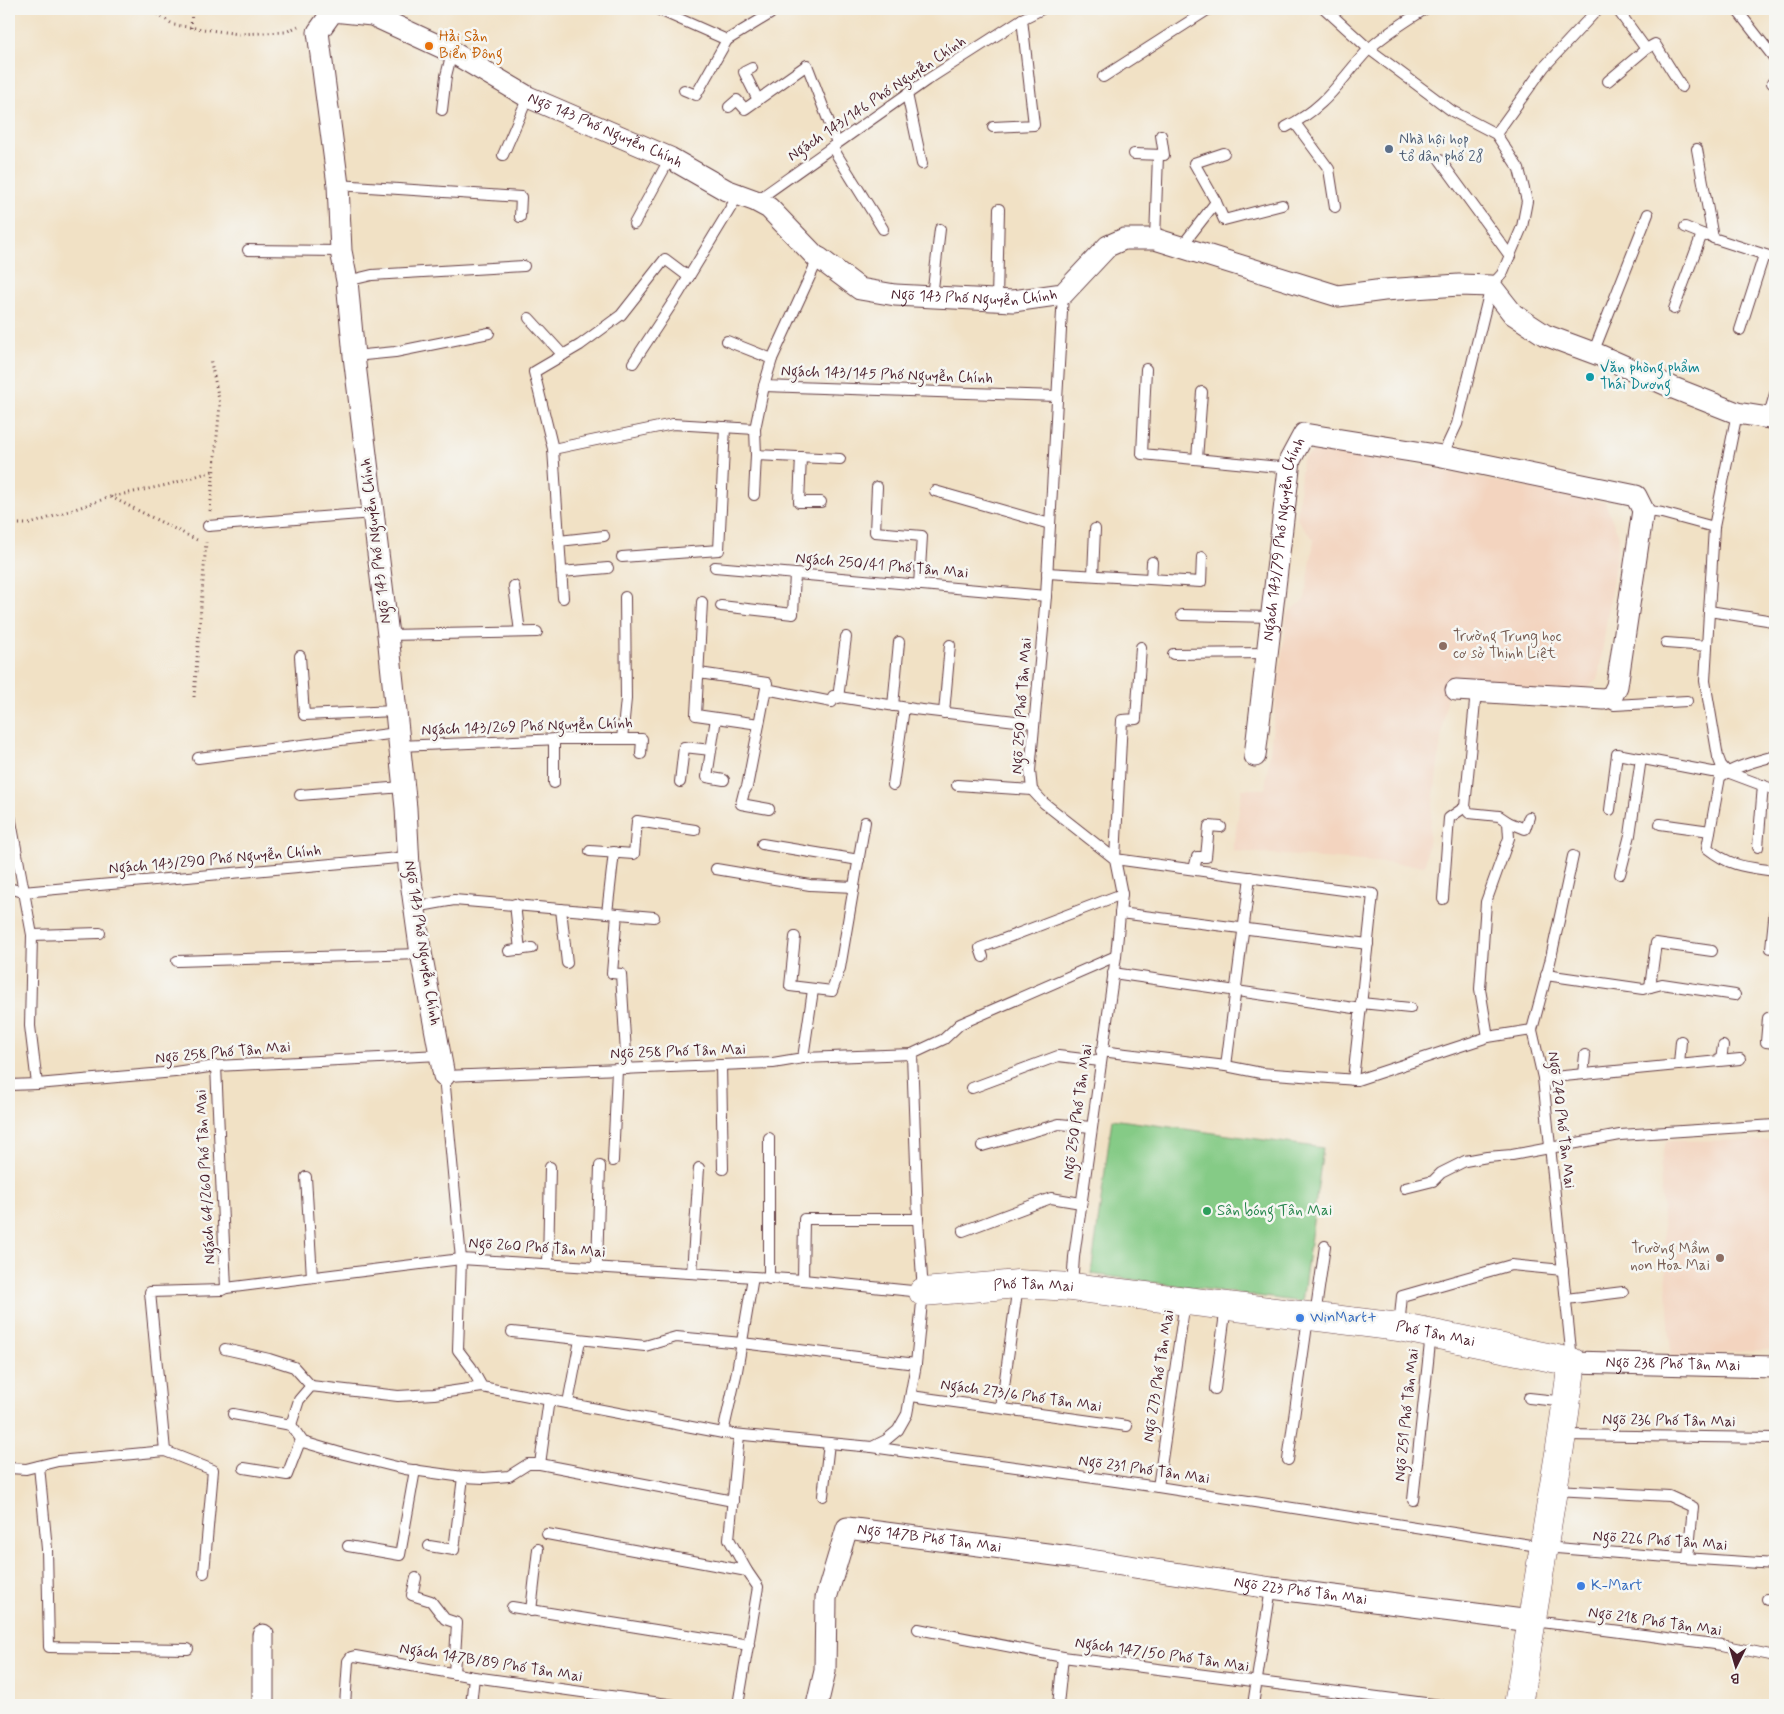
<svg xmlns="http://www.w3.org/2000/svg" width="1784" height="1714" viewBox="0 0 1784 1714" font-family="Mynerve,sans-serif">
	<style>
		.built { fill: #f3d4bf }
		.green { fill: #85cb86; stroke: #687558 }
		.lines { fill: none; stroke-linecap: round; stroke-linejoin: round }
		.lane-casing { stroke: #633c42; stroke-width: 12 }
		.street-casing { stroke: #633c42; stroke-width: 23 }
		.secondary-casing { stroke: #633c42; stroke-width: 29 }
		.path { stroke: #633c42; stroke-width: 3; stroke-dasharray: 1 4; stroke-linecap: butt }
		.lane { stroke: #fff; stroke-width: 10 }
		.street { stroke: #fff; stroke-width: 21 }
		.secondary { stroke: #fff; stroke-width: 28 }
		.food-dot { fill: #e8710a; stroke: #f6f6f2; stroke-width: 2 }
		.service-dot { fill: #5c6f8a; stroke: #f6f6f2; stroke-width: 2 }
		.culture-dot { fill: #0f9aa8; stroke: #f6f6f2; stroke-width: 2 }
		.education-dot { fill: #8d6e63; stroke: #f6f6f2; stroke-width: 2 }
		.leisure-dot { fill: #2e9e5b; stroke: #f6f6f2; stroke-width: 2 }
		.shop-dot { fill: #3f7fe0; stroke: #f6f6f2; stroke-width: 2 }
		.labels { text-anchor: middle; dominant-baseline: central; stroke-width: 5; stroke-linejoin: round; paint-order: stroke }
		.food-label { font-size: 15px; fill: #c56008; stroke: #f6f6f2; text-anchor: start }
		.street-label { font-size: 15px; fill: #4a1f2b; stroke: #f6f6f2 }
		.service-label { font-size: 15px; fill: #4e5e75; stroke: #f6f6f2; text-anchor: start }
		.culture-label { font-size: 15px; fill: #0d838f; stroke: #f6f6f2; text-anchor: start }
		.education-label { font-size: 15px; fill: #785e54; stroke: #f6f6f2; text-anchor: start }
		.leisure-label { font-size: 15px; fill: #27864d; stroke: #f6f6f2; text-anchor: start }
		.shop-label { font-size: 15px; fill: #366cbe; stroke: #f6f6f2; text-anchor: start }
	</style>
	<rect width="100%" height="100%" fill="#f6f6f2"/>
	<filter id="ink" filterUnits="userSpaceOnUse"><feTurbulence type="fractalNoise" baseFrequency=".02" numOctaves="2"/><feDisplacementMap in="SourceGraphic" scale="10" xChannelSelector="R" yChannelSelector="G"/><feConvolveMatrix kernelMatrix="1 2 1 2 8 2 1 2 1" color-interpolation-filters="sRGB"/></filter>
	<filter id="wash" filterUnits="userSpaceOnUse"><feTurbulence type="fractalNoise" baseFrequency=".0096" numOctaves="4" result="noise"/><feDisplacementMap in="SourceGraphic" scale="20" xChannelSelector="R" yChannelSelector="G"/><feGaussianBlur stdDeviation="1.12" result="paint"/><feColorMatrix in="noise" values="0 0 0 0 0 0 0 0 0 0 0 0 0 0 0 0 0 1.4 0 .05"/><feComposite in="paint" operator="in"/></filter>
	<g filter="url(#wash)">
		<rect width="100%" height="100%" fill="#f1e1c5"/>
		<g class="built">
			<polygon points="1320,448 1605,502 1619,537 1598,679 1582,692 1448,686 1425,866 1233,851 1242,789 1265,789 1287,614 1305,599 1314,540 1297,519 1302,459"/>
			<polygon points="1775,1140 1775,1349 1671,1358 1660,1168 1666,1141"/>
		</g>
		<polygon class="green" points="1112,1119 1323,1148 1302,1302 1091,1274"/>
	</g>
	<g filter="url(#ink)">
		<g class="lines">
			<g class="lane-casing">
				<g id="lane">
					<polyline points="657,9 727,40 770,14"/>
					<polyline points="1325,9 1369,49 1452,111 1496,134 1519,169 1527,201 1522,227 1502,274 1491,286 1457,424 1442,456"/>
					<polyline points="1617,9 1646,49 1655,44 1682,87"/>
					<polyline points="1736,9 1775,59"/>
					<polyline points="752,68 744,72 758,100"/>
					<polyline points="1103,77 1209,9"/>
					<polyline points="1608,81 1646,49"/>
					<polyline points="1772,83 1775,81"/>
					<polyline points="684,90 696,95 727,40"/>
					<polyline points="907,94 922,164"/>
					<polyline points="729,107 737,100 745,109 807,65 837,143"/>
					<polyline points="442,110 446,76 452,52"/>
					<polyline points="1295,123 1329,169 1335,207"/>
					<polyline points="993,127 1034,125 1022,19"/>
					<path d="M1286 127C1327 107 1339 81 1368 50 1383 35 1407 21 1425 9"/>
					<polyline points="1496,134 1544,67 1598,9"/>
					<polyline points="832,147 883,229"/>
					<polyline points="1697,149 1713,238 1775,258"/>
					<polyline points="1134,154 1164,155 1161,135"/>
					<polyline points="503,155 528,97"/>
					<polyline points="1440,160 1510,256"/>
					<polyline points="338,185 521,197 520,217"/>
					<polyline points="756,201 927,80 1022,19 1042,9"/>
					<polyline points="1216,202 1194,163 1224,153"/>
					<polyline points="634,224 670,158"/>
					<polyline points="1685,227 1707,236"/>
					<polyline points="1155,239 1158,155"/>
					<polyline points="1181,247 1216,202 1224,220 1282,205"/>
					<polyline points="248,250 341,251"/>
					<polyline points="818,259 772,359 764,386 1057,396"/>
					<polyline points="347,281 372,275 524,266"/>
					<polyline points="1063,294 1046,596 1030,771 1032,790 1044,803 1115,859 1122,894 1116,956 1074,1257 1072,1286"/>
					<polyline points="932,297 940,229"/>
					<polyline points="997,300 999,209"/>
					<polyline points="1674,309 1702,234"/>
					<polyline points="529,318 563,355"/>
					<polyline points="1740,330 1764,255"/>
					<polyline points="727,341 772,359"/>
					<polyline points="1593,353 1648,214"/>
					<polyline points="354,356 395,352 489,333"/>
					<polyline points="633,363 679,293 739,194"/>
					<polyline points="1146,369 1142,454 1290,468"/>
					<polyline points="1768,418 1775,394"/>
					<polyline points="755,429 756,455 840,459"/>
					<polyline points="553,449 673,424 755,429 764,386"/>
					<polyline points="801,457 799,502 821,502"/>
					<polyline points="1197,459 1202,392"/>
					<polyline points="877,487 875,532 922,536 919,585"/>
					<polyline points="935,491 1050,524"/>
					<polyline points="754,495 756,455"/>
					<polyline points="1643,510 1662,513 1714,527 1737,413"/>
					<polyline points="208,526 373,513"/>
					<polyline points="1714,527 1705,681 1718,757 1721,765 1727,772 1775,790"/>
					<polyline points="559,541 604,536"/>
					<polyline points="622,557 719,550 725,427"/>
					<polyline points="715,567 1046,596"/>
					<polyline points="561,572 608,568"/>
					<polyline points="1047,573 1201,582 1202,557"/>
					<polyline points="1093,575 1095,529"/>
					<polyline points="1151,579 1152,562"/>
					<polyline points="514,586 520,632"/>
					<polyline points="563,598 553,449 534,372 580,345 621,315 665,259 689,277"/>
					<polyline points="702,602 696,715 759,724"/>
					<polyline points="721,606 793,614 795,574"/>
					<polyline points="1709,611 1767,620 1775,623"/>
					<polyline points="1182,615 1272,617"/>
					<polyline points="388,635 537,632"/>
					<polyline points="1666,643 1707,646"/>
					<polyline points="1141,647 1136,719 1122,720 1115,859 1373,894 1353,1080"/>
					<polyline points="1173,654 1267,653"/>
					<polyline points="300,656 304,715 395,711"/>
					<polyline points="699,673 767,683 747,787 744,792 741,804 769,809"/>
					<polyline points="766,689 832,702 833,696 914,709 1033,723"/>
					<polyline points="1476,691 1465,807 1469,813 1499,816 1508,822 1509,838 1486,902 1480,989 1488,1037"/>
					<polyline points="838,698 846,637"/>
					<polyline points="1605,700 1614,705 1687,701"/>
					<polyline points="893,706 899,642"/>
					<polyline points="944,713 950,645"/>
					<polyline points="716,718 707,777 724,780"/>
					<polyline points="554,739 554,783"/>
					<polyline points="622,739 626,699 625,597"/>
					<polyline points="399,746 560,739 642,739 641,754"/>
					<path d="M1775 756C1756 761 1736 766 1720 777L1707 848C1731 867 1746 867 1775 871"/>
					<polyline points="198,758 397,733"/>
					<polyline points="680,782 684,747 711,750"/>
					<polyline points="893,785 904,708"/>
					<polyline points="957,785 1032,790"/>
					<polyline points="300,795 403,787"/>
					<polyline points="1610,810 1617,754 1712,772 1727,772"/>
					<polyline points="10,816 32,935 30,1026 37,1084"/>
					<polyline points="1508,822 1525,829 1529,817"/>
					<polyline points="1660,824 1710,831"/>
					<polyline points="762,844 859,860"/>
					<polyline points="1758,847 1763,785"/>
					<polyline points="590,851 634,854 637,821 695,830"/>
					<polyline points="716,869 810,885 854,887"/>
					<polyline points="1194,869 1197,857 1206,857 1209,826 1221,827"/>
					<polyline points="1620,874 1630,835 1641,758"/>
					<polyline points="9,888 23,892 409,857"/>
					<polyline points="1443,899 1449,818 1465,807"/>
					<polyline points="515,904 520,950"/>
					<polyline points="415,907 454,900 654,917"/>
					<polyline points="561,909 567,963"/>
					<polyline points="1775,909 1771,948 1775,949"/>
					<polyline points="607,913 614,852"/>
					<polyline points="1120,913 1368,944"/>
					<polyline points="617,914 612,973 621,974 627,1069"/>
					<polyline points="32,935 100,933"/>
					<polyline points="795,937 790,986 832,991 840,968 865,822"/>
					<polyline points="509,951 532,948"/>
					<polyline points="1116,956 960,1024 944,1039 912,1054 803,1058 773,1063 444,1076 461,1259 458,1350 471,1367 482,1387 723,1433 872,1447 1158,1487 1544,1547 1668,1557 1775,1564"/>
					<polyline points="983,957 980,948 1122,894"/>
					<polyline points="177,961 421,954"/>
					<polyline points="1113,973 1361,1009"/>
					<polyline points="1546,975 1643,989 1662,984 1735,995"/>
					<polyline points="1650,987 1656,943 1712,951"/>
					<polyline points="1361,1003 1410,1008"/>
					<polyline points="1768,1018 1766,1042 1775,1043"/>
					<polyline points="1101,1051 1226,1066 1261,1073 1357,1080 1488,1037 1532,1030"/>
					<polyline points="803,1058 813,990"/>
					<polyline points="1721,1060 1723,1046"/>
					<polyline points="721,1065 723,1169"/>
					<polyline points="1679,1065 1681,1041"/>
					<polyline points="216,1066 226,1288"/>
					<polyline points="1226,1066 1250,877"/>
					<polyline points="1583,1074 1585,1055"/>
					<polyline points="1543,1078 1740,1059"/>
					<polyline points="9,1085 37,1084 175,1072 216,1066 440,1055"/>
					<polyline points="972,1088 1058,1056 1100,1061"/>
					<polyline points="982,1146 1059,1124 1091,1127"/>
					<polyline points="613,1161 617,1069"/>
					<polyline points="306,1177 312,1277"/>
					<polyline points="1405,1188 1433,1181 1441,1173 1465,1161 1487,1157 1512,1155 1620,1135 1775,1125"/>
					<polyline points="963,1231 1051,1198 1081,1203"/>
					<polyline points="548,1264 550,1167"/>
					<polyline points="597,1267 600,1166"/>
					<polyline points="692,1273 699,1168"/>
					<polyline points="769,1279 769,1138"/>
					<polyline points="803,1280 804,1219 918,1219"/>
					<polyline points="1566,1299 1623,1292"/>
					<polyline points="1315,1316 1325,1246"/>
					<polyline points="1399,1327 1402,1296 1511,1265 1563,1270"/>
					<polyline points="512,1332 645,1346 676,1337 742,1343 916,1364"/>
					<polyline points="225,1349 269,1359 294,1367 311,1386"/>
					<polyline points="1572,1360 1543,1078 1532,1030 1550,962 1573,856"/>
					<polyline points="1215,1389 1226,1306"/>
					<polyline points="911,1396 1127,1426"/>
					<polyline points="1529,1398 1566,1402"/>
					<polyline points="568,1403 580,1340"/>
					<polyline points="1001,1408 1018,1285"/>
					<polyline points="233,1414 291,1425 303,1442 344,1454 405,1469 463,1477 484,1478 509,1476 528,1464 540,1464 733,1501"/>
					<polyline points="291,1425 299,1400 311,1386 398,1396 434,1394 482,1387"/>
					<polyline points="723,1433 737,1371 753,1277"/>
					<polyline points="1564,1435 1775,1438"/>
					<polyline points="872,1447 886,1440 898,1430 907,1414 916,1364 923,1292 918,1219 912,1054"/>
					<polyline points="165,1451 150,1292 222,1290 226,1288 461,1259 803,1280 922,1292"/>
					<polyline points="1288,1460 1308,1318"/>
					<polyline points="540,1464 549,1399"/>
					<polyline points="39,1466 47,1549 49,1647 188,1649"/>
					<polyline points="9,1468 26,1469 58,1461 165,1451 213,1470 204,1573"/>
					<polyline points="244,1468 287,1475 299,1444 303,1442"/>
					<polyline points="1158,1487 1185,1302"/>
					<polyline points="1555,1490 1669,1496 1693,1507 1688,1558"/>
					<polyline points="823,1496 829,1443"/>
					<polyline points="1413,1500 1431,1334"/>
					<polyline points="547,1534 747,1571"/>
					<polyline points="348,1546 400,1555 415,1470"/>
					<polyline points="429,1546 454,1550 463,1477"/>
					<polyline points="416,1578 412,1595 431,1601 445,1619 457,1623 454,1674"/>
					<polyline points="1767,1599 1775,1599"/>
					<polyline points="512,1607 749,1645"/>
					<polyline points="531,1611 538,1549"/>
					<polyline points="1534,1621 1722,1645 1775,1656"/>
					<polyline points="918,1629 1063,1657 1441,1705"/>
					<polyline points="345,1705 348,1661 351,1657 355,1656 474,1677 675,1705"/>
					<polyline points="471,1705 474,1677"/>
					<polyline points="738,1705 758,1587 747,1571 729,1539 739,1435"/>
					<polyline points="1058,1705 1063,1657"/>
					<polyline points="1253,1705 1271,1588"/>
				</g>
			</g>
			<g class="street-casing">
				<g id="street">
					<path id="s1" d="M1255 756 1290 460 1304 434 1442 456 1636 496 1643 510 1617 686 1612 696 1604 699 1456 690"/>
					<path id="s2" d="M444 1076 420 947 409 867 406 808 388 635 354 356 347 281 341 251 338 185 318 32 333 11 372 15 452 52 528 97 670 158 726 190 756 201 769 208 818 259 819 258 860 289 895 295 1013 301 1063 294 1108 246 1124 239H1155L1338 296 1384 290 1459 285 1491 286 1513 314 1545 335 1599 355 1676 389 1737 413 1775 419"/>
					<path id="s3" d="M1572 1362 1775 1367"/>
					<polyline points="263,1705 263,1635"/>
					<path id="s4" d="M817 1705 825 1671 826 1598 847 1528 1070 1557 1271 1588 1531 1621"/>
				</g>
			</g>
			<g class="secondary-casing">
				<g id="secondary">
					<path id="s5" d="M923 1292 1018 1284 1072 1287 1399 1327 1572 1362 1562 1435 1518 1705"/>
				</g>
			</g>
			<g class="path">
				<polyline points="149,9 174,25 239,34 286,32 298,26"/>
				<polyline points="191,28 192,9"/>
				<polyline points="111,497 197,540"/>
				<polyline points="210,511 220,404 210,358"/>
				<polyline points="9,524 31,524 110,497 167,485 213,471"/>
				<polyline points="194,697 206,542"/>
			</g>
			<use href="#lane" class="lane"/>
			<use href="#street" class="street"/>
			<use href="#secondary" class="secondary"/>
		</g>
	</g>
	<circle class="food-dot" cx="429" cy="46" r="5"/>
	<circle class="service-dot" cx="1389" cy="149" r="5"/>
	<circle class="culture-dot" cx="1590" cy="377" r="5"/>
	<g class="education-dot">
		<circle cx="1443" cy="646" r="5"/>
		<circle cx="1720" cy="1258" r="5"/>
	</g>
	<circle class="leisure-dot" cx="1207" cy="1211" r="5"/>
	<g class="shop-dot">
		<circle cx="1300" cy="1318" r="5"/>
		<circle cx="1581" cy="1586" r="5"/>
	</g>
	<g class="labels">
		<g class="food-label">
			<text x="439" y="37">Hải Sản<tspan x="439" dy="17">Biển Đông</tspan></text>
		</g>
		<g class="street-label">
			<text transform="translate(877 99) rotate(-34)">Ngách 143/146 Phố Nguyễn Chính</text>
			<text stroke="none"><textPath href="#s2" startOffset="1378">Ngõ 143 Phố Nguyễn Chính</textPath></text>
			<text stroke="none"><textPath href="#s2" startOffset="1798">Ngõ 143 Phố Nguyễn Chính</textPath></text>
			<text transform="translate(887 375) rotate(2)">Ngách 143/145 Phố Nguyễn Chính</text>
			<text transform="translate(376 541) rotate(-97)">Ngõ 143 Phố Nguyễn Chính</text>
			<text stroke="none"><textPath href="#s1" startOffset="219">Ngách 143/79 Phố Nguyễn Chính</textPath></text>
			<text transform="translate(882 566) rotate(5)">Ngách 250/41 Phố Tân Mai</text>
			<text transform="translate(1022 706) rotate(-86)">Ngõ 250 Phố Tân Mai</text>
			<text transform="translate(527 727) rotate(-2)">Ngách 143/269 Phố Nguyễn Chính</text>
			<text transform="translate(215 860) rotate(-5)">Ngách 143/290 Phố Nguyễn Chính</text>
			<text transform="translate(422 943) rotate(81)">Ngõ 143 Phố Nguyễn Chính</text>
			<text transform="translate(678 1052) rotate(-2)">Ngõ 258 Phố Tân Mai</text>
			<text transform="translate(223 1053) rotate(-5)">Ngõ 258 Phố Tân Mai</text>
			<text transform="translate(1078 1112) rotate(-82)">Ngõ 250 Phố Tân Mai</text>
			<text transform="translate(1561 1120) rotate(83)">Ngõ 240 Phố Tân Mai</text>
			<text transform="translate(206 1177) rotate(-93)">Ngách 64/260 Phố Tân Mai</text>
			<text transform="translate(537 1248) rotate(4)">Ngõ 260 Phố Tân Mai</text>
			<text stroke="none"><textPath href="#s5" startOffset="111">Phố Tân Mai</textPath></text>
			<text stroke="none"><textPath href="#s5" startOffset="516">Phố Tân Mai</textPath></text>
			<text stroke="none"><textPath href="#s3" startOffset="101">Ngõ 238 Phố Tân Mai</textPath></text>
			<text transform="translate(1159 1376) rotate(-81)">Ngõ 273 Phố Tân Mai</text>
			<text transform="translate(1021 1396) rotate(8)">Ngách 273/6 Phố Tân Mai</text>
			<text transform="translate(1407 1415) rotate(-84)">Ngõ 251 Phố Tân Mai</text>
			<text transform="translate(1669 1421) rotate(1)">Ngõ 236 Phố Tân Mai</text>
			<text transform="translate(1144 1470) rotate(8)">Ngõ 231 Phố Tân Mai</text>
			<text stroke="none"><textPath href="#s4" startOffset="264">Ngõ 147B Phố Tân Mai</textPath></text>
			<text transform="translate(1660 1541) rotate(4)">Ngõ 226 Phố Tân Mai</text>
			<text stroke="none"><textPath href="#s4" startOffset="639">Ngõ 223 Phố Tân Mai</textPath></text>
			<text transform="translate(1655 1622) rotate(8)">Ngõ 218 Phố Tân Mai</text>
			<text transform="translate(1162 1655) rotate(8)">Ngách 147/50 Phố Tân Mai</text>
			<text transform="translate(491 1663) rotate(9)">Ngách 147B/89 Phố Tân Mai</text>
		</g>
		<g class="service-label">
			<text x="1399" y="140">Nhà hội họp<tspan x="1399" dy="17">tổ dân phố 28</tspan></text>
		</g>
		<g class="culture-label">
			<text x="1600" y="368">Văn phòng phẩm<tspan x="1600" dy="17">Thái Dương</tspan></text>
		</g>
		<g class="education-label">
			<text x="1453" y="637">Trường Trung học<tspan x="1453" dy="17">cơ sở Thịnh Liệt</tspan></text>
			<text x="1710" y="1249" text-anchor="end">Trường Mầm<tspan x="1710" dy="17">non Hoa Mai</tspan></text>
		</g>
		<g class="leisure-label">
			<text x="1217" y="1211">Sân bóng Tân Mai</text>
		</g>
		<g class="shop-label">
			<text x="1310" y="1318">WinMart+</text>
			<text x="1591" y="1586">K-Mart</text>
		</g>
	</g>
	<rect width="1784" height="1714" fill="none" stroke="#f6f6f2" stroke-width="30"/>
	<g transform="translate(1736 1666) rotate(185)" stroke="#f6f6f2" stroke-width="4" paint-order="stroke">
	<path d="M0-4L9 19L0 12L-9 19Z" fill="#4a1f2b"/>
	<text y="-8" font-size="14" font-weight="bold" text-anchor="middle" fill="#4a1f2b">B</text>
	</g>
</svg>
